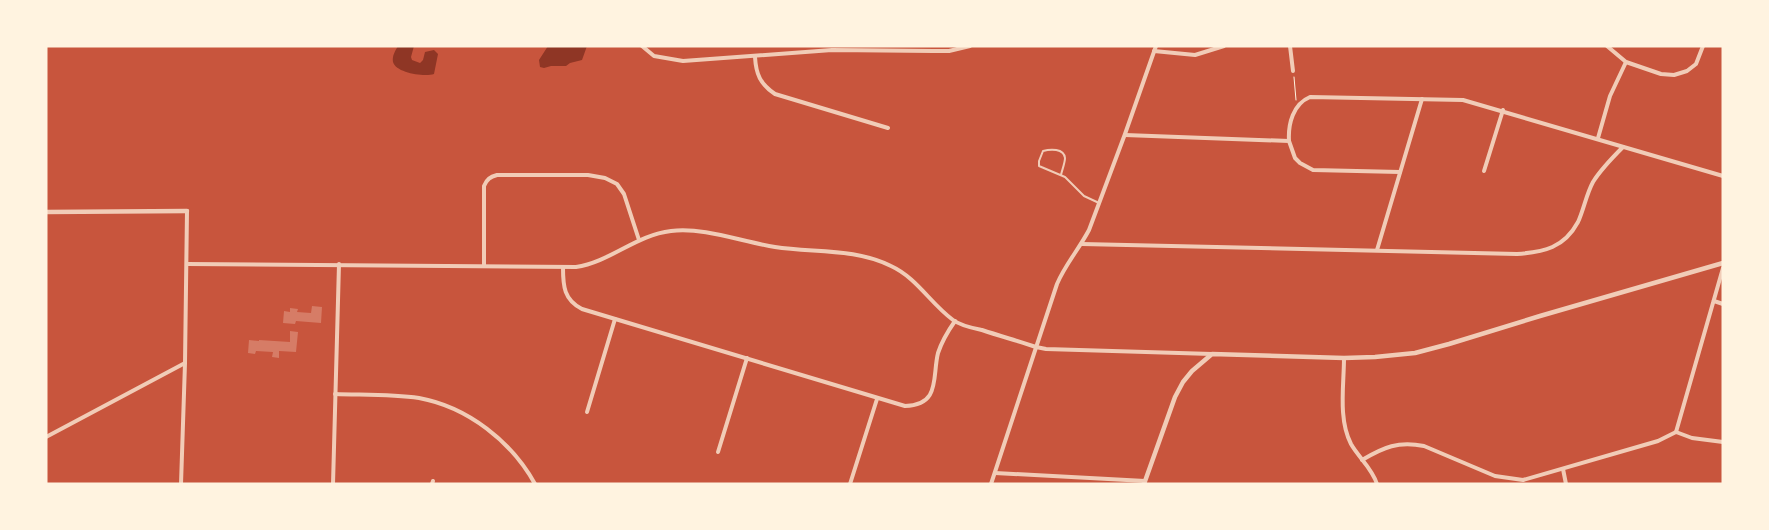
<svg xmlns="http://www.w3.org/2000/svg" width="1769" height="530" viewBox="0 0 1769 530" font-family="'Golos Text',sans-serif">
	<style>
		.water { fill: #8f3625 }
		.building { fill: #d67c66 }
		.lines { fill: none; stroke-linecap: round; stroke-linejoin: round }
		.path { stroke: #fff3e0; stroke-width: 1 }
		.service { stroke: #f1ccb7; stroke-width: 2 }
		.minor { stroke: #f1ccb7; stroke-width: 4 }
		.tertiary { stroke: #f1ccb7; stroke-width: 4.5 }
	</style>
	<rect width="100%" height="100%" fill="#c8553d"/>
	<g class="water">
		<path d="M398 46H414L411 57 412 60 420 63 423 60 425 52 434 50 438 54 434 74C424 77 396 73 393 62 392 56 395 51 398 46Z"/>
		<polygon points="548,46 587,46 582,60 570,63 566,66 551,66 544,68 540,67 539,60"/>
	</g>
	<g class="building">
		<polygon points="312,306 322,307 321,323 296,321 295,324 283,323 284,311 290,312 290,308 298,309 297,312 311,313"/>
		<polygon points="290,331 298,332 296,352 279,351 279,358 272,357 273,352 256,351 255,354 248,353 249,340 259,341 259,340 290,342"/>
	</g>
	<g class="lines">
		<polyline class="path" points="1294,77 1296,100"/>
		<path class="service" d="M1061 175C1062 170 1065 163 1065 158 1064 148 1050 149 1043 151L1039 161V166L1065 177 1084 196 1099 203"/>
		<g class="minor">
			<polyline points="642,46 654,56 683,61 832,50 934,51 949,51 970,46"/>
			<polyline points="1290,46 1293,71"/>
			<polyline points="1607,46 1626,62 1661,74 1674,75 1687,71 1696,64 1703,46"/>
			<polyline points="1154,51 1195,55 1224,46"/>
			<path d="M755 57C756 74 760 84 775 94L888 128"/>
			<polyline points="1125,135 1289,141 1295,158 1300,163 1313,170 1400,172"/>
			<polyline points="1598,138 1610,96 1626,62"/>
			<path d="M1289 141C1288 124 1293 104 1310 97L1463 100 1723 176"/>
			<polyline points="1484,171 1503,110"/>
			<path d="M1082 244 1517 254C1544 252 1564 248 1578 222 1584 209 1586 195 1593 182 1601 169 1612 158 1623 147"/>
			<polyline points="1377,250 1422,99"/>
			<path d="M187 264 576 267C610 262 636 235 671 231 705 227 742 242 775 247 813 253 855 248 891 266 917 278 930 303 953 320 961 326 972 328 982 330 1000 336 1018 341 1036 347L1046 349 1212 354"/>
			<path d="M484 266V186C487 179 490 177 497 175H588L605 178 617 184 624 194 639 240"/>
			<path d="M563 268C563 286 564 300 582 309L905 406C941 405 932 377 938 353 942 341 948 331 955 321"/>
			<polyline points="1714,301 1723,304"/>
			<path d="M1344 358C1344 385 1338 419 1351 444 1359 458 1372 468 1377 484"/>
			<path d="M335 394C363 395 392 394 419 398 468 407 512 442 535 484"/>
			<polyline points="587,412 615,319"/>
			<polyline points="1676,432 1723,268"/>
			<polyline points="46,437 185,363"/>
			<polyline points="718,452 747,358"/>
			<path d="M1362 460C1384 447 1398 441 1424 446L1495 476 1523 480 1658 441 1676 432 1692 438 1723 442"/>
			<polyline points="1563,469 1566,484"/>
			<polyline points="995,473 1145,481"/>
			<polyline points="181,484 185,363 187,211"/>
			<polyline points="333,484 339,264"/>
			<polyline points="432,484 433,481"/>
			<polyline points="850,484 877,399"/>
			<path d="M991 484 1057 284C1065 265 1079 249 1089 230L1125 134 1156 46"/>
		</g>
		<g class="tertiary">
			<polyline points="46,212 187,211"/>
			<polyline points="1144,484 1175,397 1183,382 1192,371 1212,354 1344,358 1375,357 1415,353 1449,344 1540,316 1723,263"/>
		</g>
	</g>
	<rect width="1769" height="530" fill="none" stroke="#fff3e0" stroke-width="95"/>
</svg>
